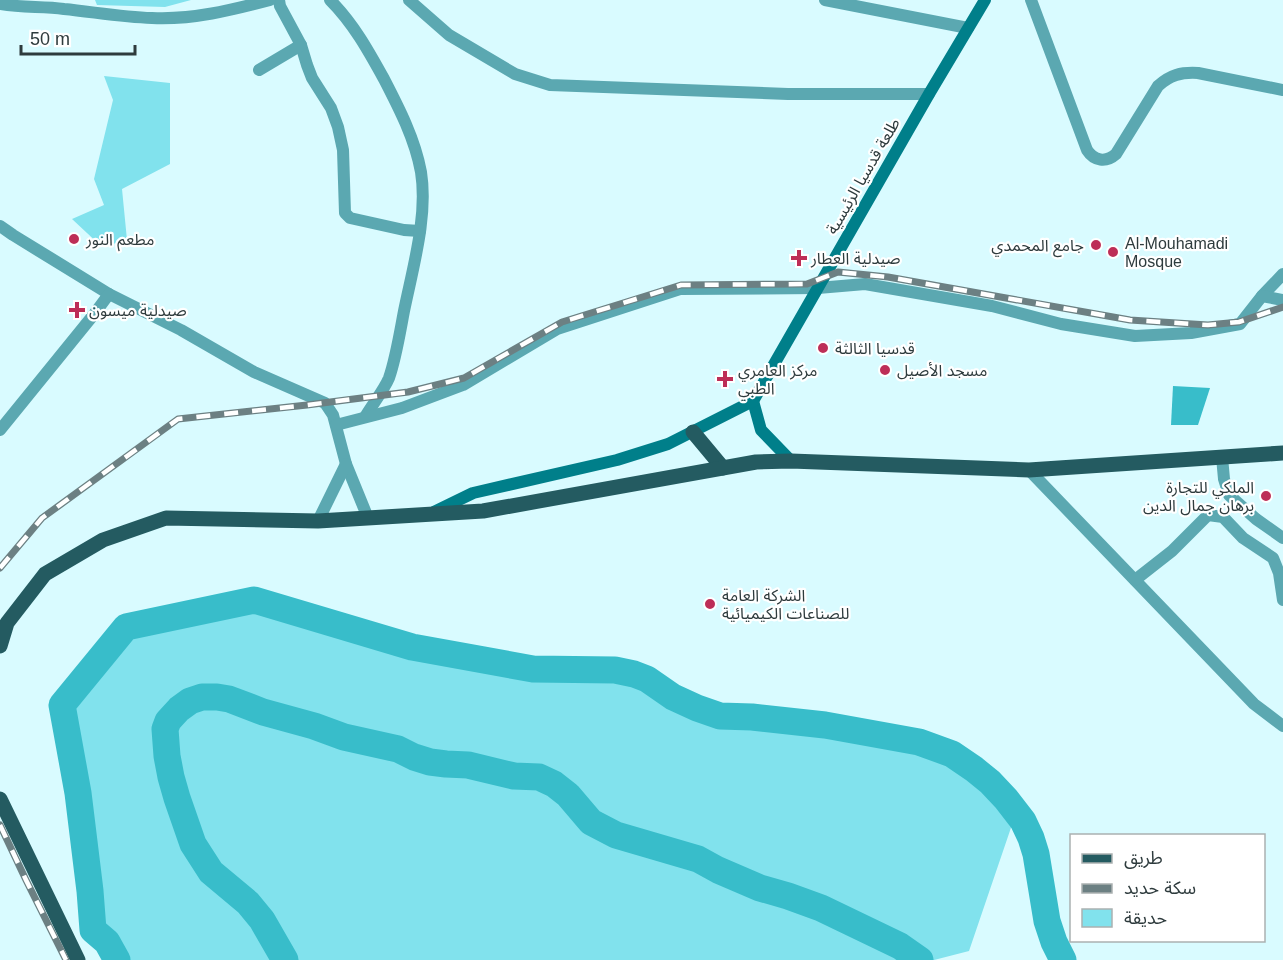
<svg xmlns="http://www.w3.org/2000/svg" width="1283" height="960" viewBox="0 0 1283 960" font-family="Arial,'Noto Sans Arabic',sans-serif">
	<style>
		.green { fill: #81e2ed; fill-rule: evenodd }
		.water { fill: #38bdca }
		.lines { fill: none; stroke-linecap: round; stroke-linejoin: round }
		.river { stroke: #38bdca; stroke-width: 27 }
		.minor { stroke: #5ba8b1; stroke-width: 12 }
		.secondary { stroke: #007f8a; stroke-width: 12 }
		.primary { stroke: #245b61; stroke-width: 15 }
		.rail-casing { stroke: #6c8083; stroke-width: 7 }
		.rail { stroke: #fff; stroke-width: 4.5; stroke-dasharray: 14; stroke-linecap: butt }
		.poi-dot { fill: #bd2e57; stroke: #fff; stroke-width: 2 }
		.labels { text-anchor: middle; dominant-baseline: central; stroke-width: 4.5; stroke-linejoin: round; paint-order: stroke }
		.street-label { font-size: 16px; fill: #2e3b3d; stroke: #fff }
		.poi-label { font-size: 16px; fill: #2e3b3d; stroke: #fff; text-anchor: start }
	</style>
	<rect width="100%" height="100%" fill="#d9fbff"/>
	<g class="green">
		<polygon points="95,0 191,0 165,7 97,5"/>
		<polygon points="104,76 170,83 170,164 122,189 127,240 102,247 72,219 104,205 94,179 113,100"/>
		<path d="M254 600 425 649 533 669 634 674 673 697 720 716 836 727 919 742 974 769 1016 813 969 951 934 960H918L852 924 774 894 916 960H285L281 954 284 960H113L93 930 62 705 126 627ZM377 745V744L455 764C431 766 400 753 377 745ZM642 841 680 853 741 880 642 842ZM232 890 248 903 269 935 232 891Z"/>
	</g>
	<polygon class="water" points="1173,386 1210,388 1198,425 1171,425"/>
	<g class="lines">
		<g class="river">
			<polyline points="117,960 107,942 93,930 90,891 78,793 62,705 126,627 254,600 412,647 533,669 615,670 634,674 647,679 673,697 697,708 720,716 752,717 825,725 919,742 952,754 974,769 990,782 1006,799 1023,821 1031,838 1036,854 1047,921 1054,942 1063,960"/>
			<polyline points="285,960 262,920 248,903 211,872 193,844 177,798 171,777 167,756 165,729 168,721 179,709 190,701 202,697 217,697 229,699 263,712 314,726 344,737 398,749 414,757 430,762 446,764 468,765 514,776 539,777 554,784 568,795 591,822 616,835 698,859 718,870 760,888 788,896 821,908 900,946 920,960"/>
		</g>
		<g class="minor">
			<polyline points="279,0 280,6 301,45 307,65 312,78 331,108 338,127 343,150 345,213 350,218 404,230 420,231"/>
			<path d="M330 0C353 23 368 50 384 79 399 108 415 139 421 172 428 216 413 267 404 311 400 332 396 358 389 378 384 390 372 405 365 417"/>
			<polyline points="409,0 449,35 515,74 550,85 788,94 929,94"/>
			<polyline points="825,0 968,28"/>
			<path d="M1031 0 1087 150C1094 161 1106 163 1116 154L1158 86C1170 75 1181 72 1198 73L1283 90"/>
			<path d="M0 4C22 8 43 6 64 9 94 12 122 17 152 18 192 20 232 10 270 0"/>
			<polyline points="259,70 301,45"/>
			<polyline points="0,226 13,235 109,294 181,330 254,372 325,403 333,415 346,464 368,518"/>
			<polyline points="1262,296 1283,274"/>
			<polyline points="336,425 402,408 463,385 557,329 680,289 818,288 865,284 992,306 1061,324 1135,336 1191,333 1240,324 1262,296 1283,300"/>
			<polyline points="0,430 95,313 109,294"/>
			<polyline points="1222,457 1224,479 1229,495 1256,519 1283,538"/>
			<polyline points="1029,470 1254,704 1283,726"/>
			<polyline points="318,521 346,464"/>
			<polyline points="1135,580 1172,551 1208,515 1223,517 1243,538 1273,558 1279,573 1283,600"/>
		</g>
		<g class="secondary">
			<polyline points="753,401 761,430 791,461"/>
			<polyline points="434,512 473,493 617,460 668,444 753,401 929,94 985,0"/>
		</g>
		<g class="primary">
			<polyline points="693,432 723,468"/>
			<polyline points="0,646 7,623 45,574 103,540 166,518 318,521 483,511 756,462 791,461 1029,470 1283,453"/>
			<polyline points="0,799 78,960"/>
		</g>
		<g class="rail-casing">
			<g id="rail">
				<polyline points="0,568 42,518 178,419 307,405 408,392 464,378 562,322 681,285 807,284 838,272 888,277 1130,320 1208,325 1239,322 1283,307"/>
				<polyline points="0,825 26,880 66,960"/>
			</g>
		</g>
		<use href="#rail" class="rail"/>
	</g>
	<g class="poi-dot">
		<circle cx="74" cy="239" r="6"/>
		<circle cx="1096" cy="245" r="6"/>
		<circle cx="1113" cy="252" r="6"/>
		<path d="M796 249h6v6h6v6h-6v6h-6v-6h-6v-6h6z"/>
		<path d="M74 301h6v6h6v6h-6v6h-6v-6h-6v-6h6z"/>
		<circle cx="823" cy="348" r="6"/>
		<circle cx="885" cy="370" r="6"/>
		<path d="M722 370h6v6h6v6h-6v6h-6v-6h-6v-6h6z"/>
		<circle cx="1266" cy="496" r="6"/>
		<circle cx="710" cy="604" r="6"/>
	</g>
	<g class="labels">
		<g class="street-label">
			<text transform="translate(863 176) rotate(-60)">طلعة قدسيا الرئيسية</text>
		</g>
		<g class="poi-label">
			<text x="86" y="239">مطعم النور</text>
			<text x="1125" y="243">Al-Mouhamadi<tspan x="1125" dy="18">Mosque</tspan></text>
			<text x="1084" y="245" text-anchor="end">جامع المحمدي</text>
			<text x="811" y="258">صيدلية العطار</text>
			<text x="89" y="310">صيدلية ميسون</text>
			<text x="835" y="348">قدسيا الثالثة</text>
			<text x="738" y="370">مركز العامري<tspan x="738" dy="18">الطبي</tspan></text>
			<text x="897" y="370">مسجد الأصيل</text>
			<text x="1254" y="487" text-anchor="end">الملكي للتجارة<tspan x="1254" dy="18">برهان جمال الدين</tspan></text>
			<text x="722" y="595">الشركة العامة<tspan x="722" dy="18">للصناعات الكيميائية</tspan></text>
		</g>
	</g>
	<rect x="1070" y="834" width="195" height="108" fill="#ffffff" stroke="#abb1b1" stroke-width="1.5"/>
	<rect x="1082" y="854" width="30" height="9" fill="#245b61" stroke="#abb1b1" stroke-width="1.5"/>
	<text x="1124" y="864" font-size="18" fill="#2e3b3d">طريق</text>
	<rect x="1082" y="884" width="30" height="9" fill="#6c8083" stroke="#abb1b1" stroke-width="1.5"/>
	<text x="1124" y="894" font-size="18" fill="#2e3b3d">سكة حديد</text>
	<rect x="1082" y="909" width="30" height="18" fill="#81e2ed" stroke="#abb1b1" stroke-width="1.5"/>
	<text x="1124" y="924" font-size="18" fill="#2e3b3d">حديقة</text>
	<path d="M21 45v9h114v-9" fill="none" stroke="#2e3b3d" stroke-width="3"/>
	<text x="30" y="45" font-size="18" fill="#2e3b3d" stroke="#ffffff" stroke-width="4.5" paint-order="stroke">50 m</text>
</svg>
